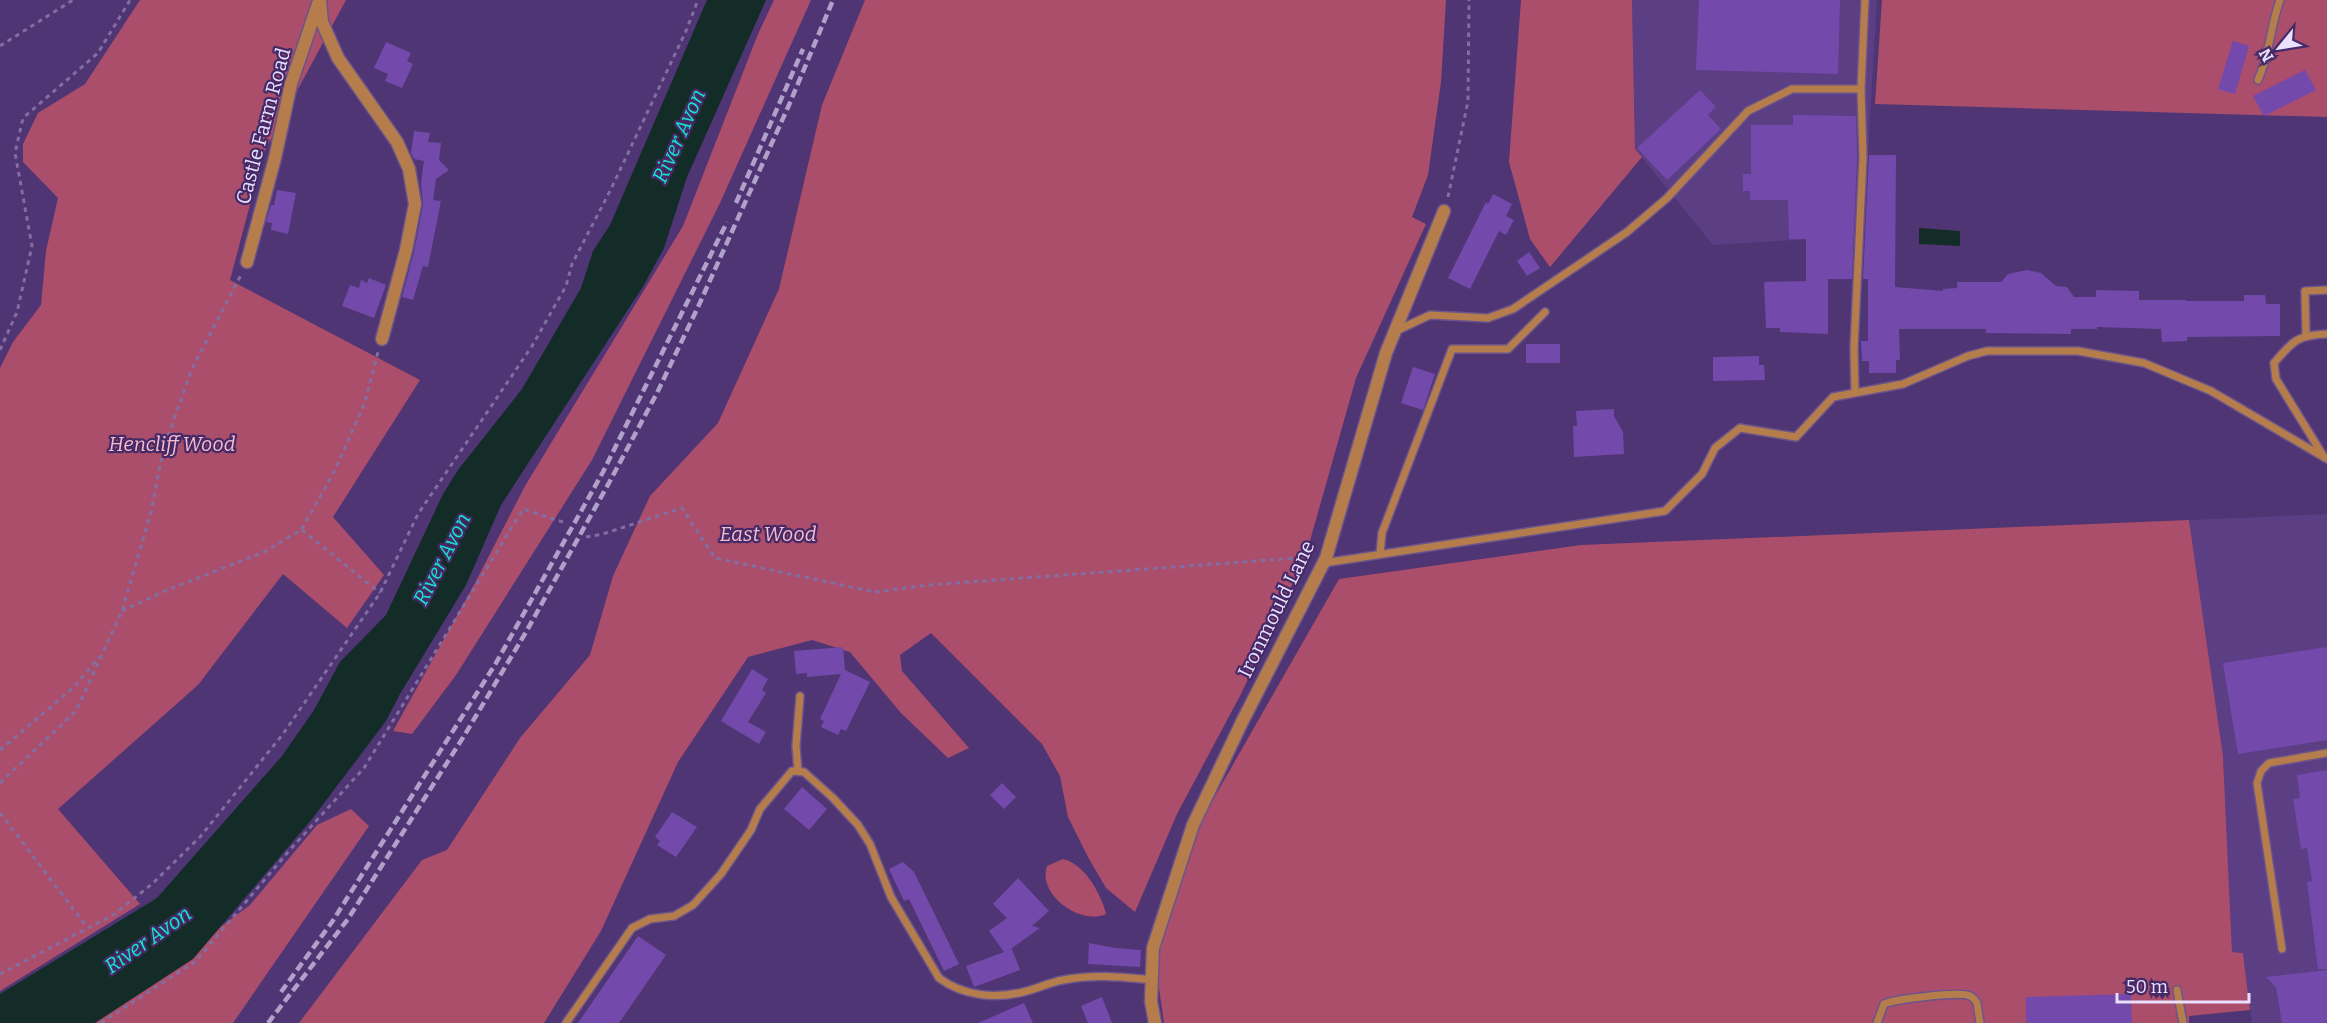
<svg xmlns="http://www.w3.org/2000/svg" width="2327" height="1023" viewBox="0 0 2327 1023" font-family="Bitter,serif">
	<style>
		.built { fill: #5b3e83 }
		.green { fill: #aa4e6c }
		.water { fill: #142c27 }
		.building { fill: #7449ac }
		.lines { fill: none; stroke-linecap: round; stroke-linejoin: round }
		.service-casing { stroke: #6b548c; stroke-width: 10 }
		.minor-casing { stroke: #6b548c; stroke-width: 15 }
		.path { stroke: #836ea2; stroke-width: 3; stroke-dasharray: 4.5 4.5; stroke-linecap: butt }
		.service { stroke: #b67d4c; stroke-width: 7 }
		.minor { stroke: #b67d4c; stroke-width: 12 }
		.rail { stroke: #b0a0ca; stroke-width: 4.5; stroke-dasharray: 9 4.5; stroke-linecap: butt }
		.labels { text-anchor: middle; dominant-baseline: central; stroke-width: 4.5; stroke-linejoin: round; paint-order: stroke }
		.street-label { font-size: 20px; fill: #eae0fe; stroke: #452a67 }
		.park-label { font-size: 20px; font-style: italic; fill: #fabccc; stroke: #452a67 }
		.water-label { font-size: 21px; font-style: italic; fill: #14e5cd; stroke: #452a67 }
	</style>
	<rect width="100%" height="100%" fill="#4f3573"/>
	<g class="built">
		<polygon points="1632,0 1877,0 1863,236 1713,245 1635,149"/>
		<polygon points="2327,514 2327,1023 2252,1023 2243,953 2232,952 2223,756 2189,520"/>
	</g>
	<g class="green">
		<polygon points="140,0 346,0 264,152 230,280 420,380 333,517 384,575 347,628 283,574 198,685 58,809 140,904 0,991 0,368 13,342 41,305 46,251 58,198 23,162 23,144 38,113 85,84"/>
		<polygon points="774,0 811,0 720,203 592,460 456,675 412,734 393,731 475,583 525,486 683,226 758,34"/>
		<polygon points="865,0 1446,0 1441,82 1428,175 1412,217 1426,224 1356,378 1306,555 1241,694 1177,814 1135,912 1106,888 1088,857 1068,817 1060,776 1042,744 931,633 900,655 902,671 969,748 948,758 901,713 850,652 812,640 748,657 678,762 601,931 544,1023 299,1023 422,860 447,850 520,738 590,655 613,576 650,496 718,423 779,289 822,105"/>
		<polygon points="1521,0 1632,0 1635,149 1642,157 1550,267 1530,239 1509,162"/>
		<polygon points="1882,0 2327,0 2327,117 1875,104"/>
		<polygon points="2189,520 2223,756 2232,952 2243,953 2250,1010 2189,1016 2189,1023 1164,1023 1158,981 1160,947 1199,824 1339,579 1581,545"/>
		<polygon points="351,809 369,826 233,1023 81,1023 119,1002 250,905 317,825"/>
		<path d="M1063 859C1085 864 1101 894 1106 914 1081 926 1037 895 1047 866Z"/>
	</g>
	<g class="water">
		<polygon points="707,0 766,0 687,177 664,248 644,285 501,505 466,585 400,694 386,721 312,819 193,959 95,1023 0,1023 0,994 157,898 282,756 314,710 340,662 386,615 443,494 458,470 522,389 581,288 593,251 610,225"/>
		<polygon points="1919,228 1960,231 1960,246 1919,244"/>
	</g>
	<g class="building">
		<polygon points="1699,0 1840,0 1838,74 1696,70"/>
		<polygon points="2233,41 2249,46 2235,94 2218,89"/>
		<polygon points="386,42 411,53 407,61 413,64 402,88 385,81 388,74 374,68"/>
		<polygon points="2305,70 2316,90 2264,116 2253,96"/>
		<polygon points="1700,90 1716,107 1708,115 1721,129 1667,180 1637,148"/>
		<polygon points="1793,115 1856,116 1857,157 1852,279 1828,279 1828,334 1780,332 1780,328 1766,328 1764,282 1806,281 1806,239 1789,239 1788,200 1750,200 1750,191 1743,191 1743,174 1751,174 1751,125 1793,125"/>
		<polygon points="414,131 430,133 428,142 441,143 439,160 449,170 436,179 433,200 441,201 428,267 423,266 413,300 402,297 414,252 423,205 421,182 424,161 414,159 411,153"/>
		<polygon points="1869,155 1896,155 1895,287 1943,291 1943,289 1957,288 1957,282 2001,282 2008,274 2027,270 2041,273 2056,286 2067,287 2074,297 2096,297 2096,290 2139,291 2139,300 2186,300 2186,301 2244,301 2244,295 2265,295 2266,304 2280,304 2280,336 2187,337 2187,341 2162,342 2161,329 2097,327 2097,329 2071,329 2071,334 1986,333 1986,329 1899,329 1900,360 1896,360 1896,373 1869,373 1869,361 1862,361 1861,341 1868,341 1868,279 1863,279"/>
		<polygon points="277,190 296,193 288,234 271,230 272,223 266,222 271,205 274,205"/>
		<polygon points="1493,194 1512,204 1506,216 1514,220 1506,235 1499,231 1470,289 1448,278 1486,202 1488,204"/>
		<polygon points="1529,252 1540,268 1527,276 1517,261"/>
		<polygon points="369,278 386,285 374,318 342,306 350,285 359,288 361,280 367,283"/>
		<rect x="1526" y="344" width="34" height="19"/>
		<polygon points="1759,356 1759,365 1764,365 1765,380 1713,381 1713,357"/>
		<polygon points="1413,367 1435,374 1423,410 1401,403"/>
		<polygon points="1614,409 1614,416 1623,432 1624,454 1574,457 1573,426 1577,426 1576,411"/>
		<polygon points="843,647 845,670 870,682 846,731 841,729 838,735 821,727 824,721 820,719 841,674 807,677 807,673 796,674 794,651"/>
		<polygon points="2327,647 2327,740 2238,754 2223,663"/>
		<polygon points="752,669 768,679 762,690 766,693 748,722 766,732 759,744 721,721"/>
		<polygon points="2327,770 2327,969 2318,969 2307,882 2312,881 2307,848 2301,849 2293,799 2300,798 2297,775"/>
		<polygon points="1002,783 1016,797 1004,809 990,795"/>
		<polygon points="802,787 827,809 809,830 784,809"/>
		<polygon points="672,812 697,827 676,857 657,845 660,841 655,837"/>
		<polygon points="903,862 914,872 959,964 944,971 909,899 904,901 889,869"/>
		<polygon points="1018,878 1049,911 1032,926 1040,928 1008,951 1012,949 1020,970 974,987 966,966 1004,952 989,931 1007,918 993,904"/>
		<polygon points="638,936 666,955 619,1023 578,1023"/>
		<polygon points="1089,943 1115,948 1141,950 1140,967 1088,964"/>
		<polygon points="2327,970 2327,1023 2282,1023 2276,987 2266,977"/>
		<polygon points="2131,994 2132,1023 2026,1023 2026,997"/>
		<polygon points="1102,997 1112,1023 1088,1023 1081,1006"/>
		<polygon points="1024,1003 1033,1023 978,1023"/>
	</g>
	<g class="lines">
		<g class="service-casing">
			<g id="service">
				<path d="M2258 80C2270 54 2270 27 2280 0"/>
				<polyline points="1396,331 1430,315 1488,318 1513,309 1627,232 1667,198 1748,111 1792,89 1861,89 1865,0"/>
				<polyline points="2306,335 2305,291 2327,290"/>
				<polyline points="1855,392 1854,348 1863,157 1861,89"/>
				<path d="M2324 457 2276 379 2274 363C2293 341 2297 335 2327 334"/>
				<polyline points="1380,554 1382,533 1452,349 1508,349 1545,312"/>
				<polyline points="1324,563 1665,511 1702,474 1715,448 1740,428 1796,437 1833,397 1903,384 1968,356 1987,351 2078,351 2144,363 2211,391 2327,459"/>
				<polyline points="798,771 796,746 800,696"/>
				<polyline points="2282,949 2257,783 2261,771 2269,763 2327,753"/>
				<polyline points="2177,990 2183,1023"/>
				<path d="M566 1023 632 928 650 919 674 916 693 905 721 874 751 830 760 809 792 771 804 772 833 798 858 825 870 844 891 897 939 978C963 996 995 999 1023 992 1037 989 1050 982 1063 980 1093 974 1122 977 1152 980"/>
				<path d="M1877 1023 1884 1004C1896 999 1960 991 1970 996 1973 997 1975 1000 1977 1003L1980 1023"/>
			</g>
		</g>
		<g class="minor-casing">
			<g id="minor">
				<polyline points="320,0 322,22 338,58 397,142 409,169 415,204 406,250 382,339"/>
				<polyline points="247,262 275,158 291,84 318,4"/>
				<polyline points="1155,1023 1151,1001 1153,948 1193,825 1242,722 1326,558 1386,353 1444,211"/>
			</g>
		</g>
		<g class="path">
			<polyline points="0,46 73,0"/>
			<polyline points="1448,197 1468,101 1469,0"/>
			<polyline points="0,350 17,312 32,246 15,153 23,118 98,53 130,0"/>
			<polyline points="302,530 380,593"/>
			<polyline points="586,537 603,534 682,508 715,558 875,592 928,585 1310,557"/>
			<polyline points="122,611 167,590 264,552 301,530 333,474 364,405 378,352"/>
			<polyline points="0,750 73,688 99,657"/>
			<polyline points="0,783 76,711 122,611 151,512 163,450 192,369 241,275"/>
			<polyline points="0,813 87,927"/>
			<polyline points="0,974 113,915 152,884 200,837 283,734 380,593 418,514 532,346 566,286 572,264 610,191 686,31 698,0"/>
			<polyline points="101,1023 196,961 288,852 364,768 523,509 563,522"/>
		</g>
		<use href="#service" class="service"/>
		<use href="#minor" class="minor"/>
		<g class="rail">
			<polyline points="736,203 803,49"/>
			<polyline points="281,992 332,922 496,663 603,472 727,222"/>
			<polyline points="268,1023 348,919 464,736 526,632 610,481 657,393 698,307 789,105 833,0"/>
		</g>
	</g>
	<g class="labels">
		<g class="street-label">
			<text transform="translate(263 126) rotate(-75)">Castle Farm Road</text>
			<text transform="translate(1276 609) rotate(-64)">Ironmould Lane</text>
		</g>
		<g class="park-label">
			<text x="172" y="444">Hencliff Wood</text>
			<text x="768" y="534">East Wood</text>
		</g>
		<g class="water-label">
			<text transform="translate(679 136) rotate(-66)">River Avon</text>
			<text transform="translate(442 559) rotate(-63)">River Avon</text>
			<text transform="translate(148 940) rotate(-35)">River Avon</text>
		</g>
	</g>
	<g transform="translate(2279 48) rotate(240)" stroke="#452a67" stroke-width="4.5" paint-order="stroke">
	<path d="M0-4.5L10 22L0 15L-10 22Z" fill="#eae0fe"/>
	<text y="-9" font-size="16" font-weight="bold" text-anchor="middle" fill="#eae0fe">N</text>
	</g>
	<path d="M2117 993v9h132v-9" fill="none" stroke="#eae0fe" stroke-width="3"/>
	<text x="2126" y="993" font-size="18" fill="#eae0fe" stroke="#452a67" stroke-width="4.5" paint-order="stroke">50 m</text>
</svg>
